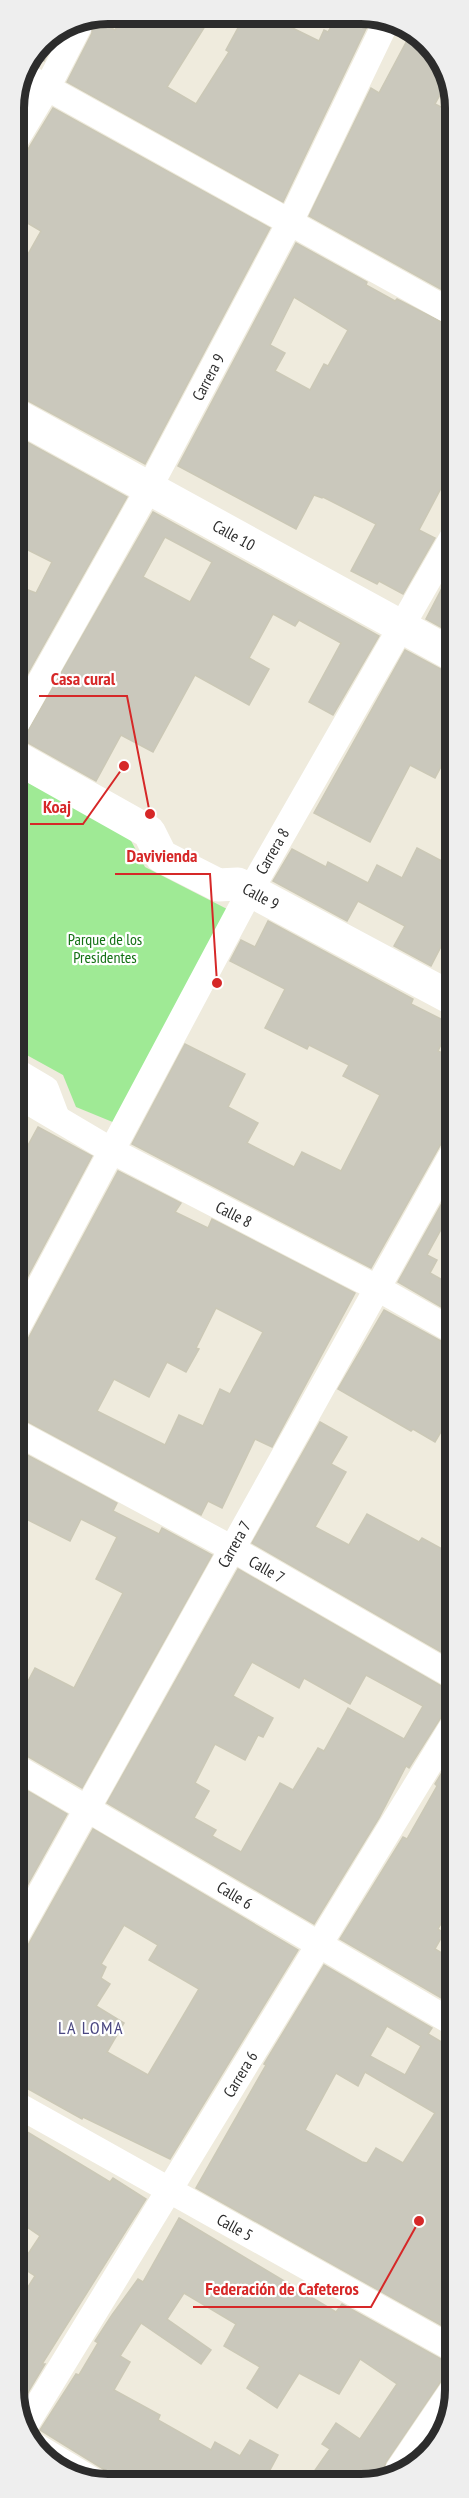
<svg xmlns="http://www.w3.org/2000/svg" width="469" height="2498" viewBox="0 0 469 2498" font-family="'PT Sans Narrow',sans-serif">
	<style>
		.green { fill: #9fea95 }
		.building { fill: #cac8bc; stroke: #cbc8b6; stroke-width: 1.5; fill-rule: evenodd }
		.lines { fill: none; stroke-linecap: round; stroke-linejoin: round }
		.street { stroke: #fff; stroke-width: 26 }
		.secondary { stroke: #fff; stroke-width: 33 }
		.labels { text-anchor: middle; dominant-baseline: central; stroke-width: 4.5; stroke-linejoin: round; paint-order: stroke }
		.street-label { font-size: 16px; fill: #2c2c2c; stroke: #fff }
		.park-label { font-size: 16px; fill: #147115; stroke: #fff }
		.neighbourhood-label { font-size: 18px; letter-spacing: 1.5px; fill: #4a4781; stroke: #fff }
		.rim { fill: none; stroke: #2c2c2c; stroke-width: 8 }
		.leader { fill: none; stroke: #d62828; stroke-width: 2 }
		.callout-dot { fill: #d62828; stroke: #fff; stroke-width: 2 }
		.callout-label { font-size: 18px; text-anchor: middle; font-weight: bold; fill: #d62828; stroke: #fff; stroke-width: 4.5; stroke-linejoin: round; paint-order: stroke }
	</style>
	<rect width="100%" height="100%" fill="#efebdd"/>
	<polygon class="green" points="14,775 129,837 145,867 227,909 115,1123 76,1107 63,1075 14,1048"/>
	<g class="building">
		<polygon points="125,14 212,15 167,87 196,104 229,52 226,50 245,15 266,15 319,41 324,30 328,32 337,16 372,16 283,202 67,82 92,33 92,20 95,19 115,30"/>
		<polygon points="411,33 432,46 448,80 435,104 455,114 455,297 309,216 371,88 379,93"/>
		<polygon points="58,34 44,61 35,55 41,41"/>
		<polygon points="53,108 270,228 145,464 23,398 14,395 14,258 23,263 41,231 14,215 14,158 21,156 27,151"/>
		<path d="M296 243 367 282 366 285 395 301 397 299 455 329V481L447 477 419 530 435 538 403 594 379 581 377 584 351 571 376 524 323 497 322 498 314 495 296 529 178 466ZM294 297 348 330 328 366 324 364 310 390 275 371 285 353 270 345Z"/>
		<polygon points="14,435 127,497 14,698 14,618 28,590 36,593 52,562 14,543 16,504 14,503"/>
		<path d="M153 512 379 636 333 715 309 702 341 643 299 620 295 626 273 614 249 658 269 669 249 705 195 675 153 752 121 735 96 781 23 740ZM165 537 212 562 190 602 143 577Z"/>
		<polygon points="455,563 455,635 426,619"/>
		<polygon points="405,650 446,672 455,675 455,769 443,763 435,778 410,765 370,842 314,813"/>
		<polygon points="417,848 455,868 455,939 447,935 431,966 394,946 405,926 358,901 347,921 273,881 292,849 326,867 328,862 368,883 377,865 402,878"/>
		<polygon points="268,921 413,999 411,1004 451,1024 438,1051 455,1059 455,1134 448,1136 442,1142 371,1268 132,1144 185,1044 245,1074 228,1107 258,1123 247,1143 294,1167 302,1152 341,1171 380,1095 343,1076 349,1065 309,1045 307,1049 265,1028 285,989 230,961 241,940 255,947"/>
		<polygon points="38,1127 92,1156 14,1302 14,1171"/>
		<path d="M118 1171 181 1203 175 1212 208 1228 212 1219 355 1293 272 1447 255 1439 222 1508 208 1501 201 1515 21 1418 14 1416V1349L21 1347 27 1341ZM216 1308 263 1332 230 1394 220 1389 203 1426 179 1415 165 1445 97 1411 114 1379 149 1397 167 1362 186 1372 199 1349 196 1348Z"/>
		<polygon points="455,1180 455,1204 427,1255 437,1260 430,1273 455,1287 455,1315 398,1282"/>
		<polygon points="384,1310 448,1345 455,1347 455,1408 435,1442 413,1429 411,1431 338,1389"/>
		<polygon points="320,1422 347,1437 331,1464 346,1472 315,1527 349,1545 367,1514 419,1542 422,1538 442,1549 455,1524 455,1603 450,1612 455,1616 455,1660 252,1543"/>
		<polygon points="14,1448 117,1503 113,1511 159,1534 162,1528 212,1555 82,1788 22,1753 14,1751 14,1708 35,1668 74,1688 123,1593 96,1579 117,1537 81,1519 70,1541 22,1517 25,1510 14,1504"/>
		<path d="M238 1569 448 1690 455 1692V1707L448 1709 443 1714 409 1768 406 1766 379 1818 314 1924 107 1803ZM252 1662 299 1688 304 1678 350 1704 366 1675 423 1706 404 1739 348 1708 324 1751 318 1748 293 1790 280 1783 241 1852 212 1836 216 1830 194 1818 209 1791 195 1783 215 1744 245 1760 258 1735 263 1737 273 1718 233 1696Z"/>
		<polygon points="455,1751 455,1891 449,1902 452,1904 438,1929 444,1933 435,1949 455,1961 455,2006 340,1939 403,1837 407,1839 437,1786 435,1784"/>
		<polygon points="14,1783 67,1814 14,1909"/>
		<path d="M93 1829 298 1950 170 2159 83 2117 82 2119 14 2081V1955L21 1953 27 1947ZM124 1925 158 1945 149 1960 199 1989 148 2075 107 2052 124 2023 96 2006 110 1984 101 1978 106 1967 101 1964Z"/>
		<path d="M324 1965 432 2028 428 2034 455 2050V2333L196 2188 266 2065 264 2064ZM387 2026 421 2046 405 2075 370 2056ZM365 2072 435 2113 403 2163 376 2148 367 2163 362 2162 305 2130 336 2073 358 2086Z"/>
		<polygon points="14,2124 110,2182 113,2178 146,2199 42,2364 45,2364 18,2409 14,2402 14,2309 35,2276 20,2266 40,2236 14,2218"/>
		<polygon points="179,2218 336,2312 342,2304 448,2363 455,2365 452,2372 443,2378 386,2462 383,2471 375,2482 306,2483 330,2449 322,2444 336,2423 360,2439 397,2384 360,2359 339,2394 299,2373 277,2408 247,2388 260,2367 224,2346 236,2324 184,2293 167,2319 211,2350 201,2364 141,2323 120,2356 130,2362 114,2390 160,2415 158,2420 211,2450 215,2442 240,2456 250,2440 278,2455 263,2483 116,2483 111,2480 105,2470 40,2430 76,2374 79,2375 98,2343 95,2341 112,2315 138,2279 143,2282"/>
	</g>
	<g class="lines">
		<g class="street">
			<polyline points="26,76 455,314"/>
			<polyline points="14,143 47,88 79,26"/>
			<polyline points="14,728 149,488 290,222 388,18"/>
			<polyline points="14,1070 46,1089 57,1118"/>
			<polyline points="14,1093 112,1151 379,1289 455,1332"/>
			<polyline points="14,1334 250,891 455,533"/>
			<polyline points="14,1431 231,1548 455,1677"/>
			<polyline points="14,1766 455,2024"/>
			<polyline points="14,1940 455,1149"/>
			<polyline points="14,2103 455,2350"/>
			<polyline points="25,2426 455,1722"/>
			<polyline points="34,2445 97,2483"/>
			<polyline points="398,2470 455,2386"/>
		</g>
		<g class="secondary">
			<polyline points="14,414 455,656"/>
			<polyline points="14,756 149,832 161,856 218,885 238,884 455,1000"/>
		</g>
	</g>
	<g class="labels">
		<g class="street-label">
			<text transform="translate(208 377) rotate(-62)">Carrera 9</text>
			<text transform="translate(234 535) rotate(29)">Calle 10</text>
			<text transform="translate(272 851) rotate(-60)">Carrera 8</text>
			<text transform="translate(261 896) rotate(28)">Calle 9</text>
			<text transform="translate(234 1214) rotate(27)">Calle 8</text>
			<text transform="translate(234 1544) rotate(-61)">Carrera 7</text>
			<text transform="translate(267 1569) rotate(30)">Calle 7</text>
			<text transform="translate(235 1895) rotate(31)">Calle 6</text>
			<text transform="translate(240 2074) rotate(-59)">Carrera 6</text>
			<text transform="translate(235 2227) rotate(29)">Calle 5</text>
		</g>
		<g class="park-label">
			<text x="105" y="939">Parque de los<tspan x="105" dy="18">Presidentes</tspan></text>
		</g>
		<g class="neighbourhood-label">
			<text x="91" y="2027">LA LOMA</text>
		</g>
	</g>
	<path d="M0 0H469V2498H0ZM108 24H361A84 84 0 0 1 445 108V2390A84 84 0 0 1 361 2474H108A84 84 0 0 1 24 2390V108A84 84 0 0 1 108 24Z" fill="#eee" fill-rule="evenodd"/>
	<path class="rim" d="M108 24H361A84 84 0 0 1 445 108V2390A84 84 0 0 1 361 2474H108A84 84 0 0 1 24 2390V108A84 84 0 0 1 108 24Z"/>
	<path class="leader" d="M150 814L127 696H39M124 766L83 824H30M217 983L210 874H115M419 2221L371 2307H193"/>
	<g class="callout-dot">
		<circle cx="150" cy="814" r="6"/>
		<circle cx="124" cy="766" r="6"/>
		<circle cx="217" cy="983" r="6"/>
		<circle cx="419" cy="2221" r="6"/>
	</g>
	<g class="callout-label">
		<text x="83" y="685">Casa cural</text>
		<text x="57" y="813">Koaj</text>
		<text x="162" y="862">Davivienda</text>
		<text x="282" y="2295">Federación de Cafeteros</text>
	</g>
</svg>
